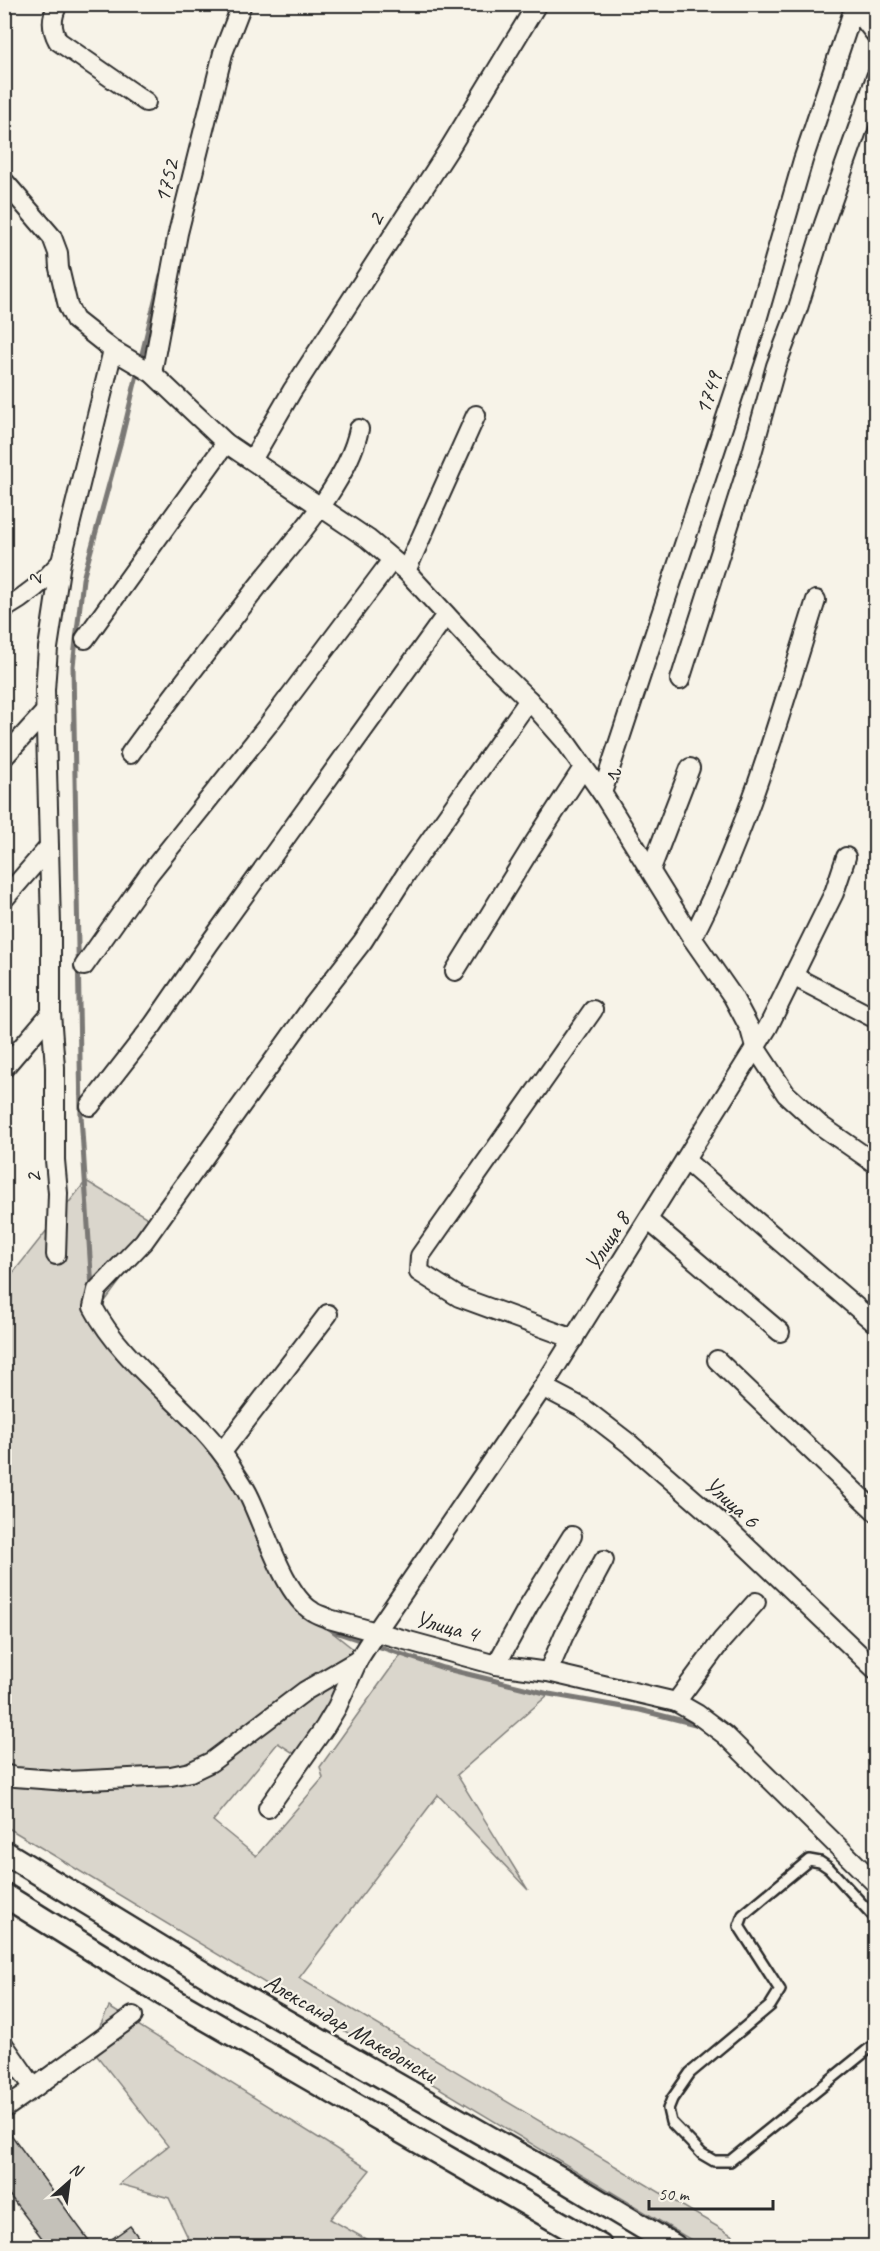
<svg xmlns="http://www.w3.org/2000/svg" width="880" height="2251" viewBox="0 0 880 2251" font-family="Caveat,sans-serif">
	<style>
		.green { fill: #dad6cc; stroke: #82807c; stroke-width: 1.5 }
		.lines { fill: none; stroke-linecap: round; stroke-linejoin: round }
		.stream { stroke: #7a7874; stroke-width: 5 }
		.building { fill: #c4c1b9; stroke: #2b2b2b; stroke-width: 1.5 }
		.service-casing { stroke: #2b2b2b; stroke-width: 14 }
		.minor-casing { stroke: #2b2b2b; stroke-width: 22 }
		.tertiary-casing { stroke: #2b2b2b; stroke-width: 27 }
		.service { stroke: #f7f3e8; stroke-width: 9 }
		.minor { stroke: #f7f3e8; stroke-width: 18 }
		.tertiary { stroke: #f7f3e8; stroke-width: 22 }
		.labels { text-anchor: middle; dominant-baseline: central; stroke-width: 4.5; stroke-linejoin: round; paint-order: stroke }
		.street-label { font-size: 24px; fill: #2b2b2b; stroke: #f7f3e8 }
	</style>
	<rect width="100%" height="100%" fill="#f7f3e8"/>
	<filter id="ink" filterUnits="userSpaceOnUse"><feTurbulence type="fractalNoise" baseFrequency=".0167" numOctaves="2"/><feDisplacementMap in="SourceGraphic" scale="12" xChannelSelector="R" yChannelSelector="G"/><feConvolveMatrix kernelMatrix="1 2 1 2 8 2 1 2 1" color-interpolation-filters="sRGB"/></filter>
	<g filter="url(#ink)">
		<g class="green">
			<polygon points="86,1181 161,1226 97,1312 227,1447 262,1501 281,1555 304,1610 357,1652 301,1758 278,1743 213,1821 256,1856 323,1778 320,1767 401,1654 443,1668 549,1694 457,1775 528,1890 438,1795 299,1978 750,2246 701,2246 5,1826 5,1283"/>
			<polygon points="109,2007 370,2170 330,2219 378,2246 192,2246 169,2198 119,2184 168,2146 90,2047"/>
		</g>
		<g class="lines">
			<g class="stream">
				<polyline points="92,1289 81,1115 73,666 83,579 122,437 161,275"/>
				<polyline points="324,1624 335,1632 443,1668 549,1694 640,1710 699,1725"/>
			</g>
		</g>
		<g class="building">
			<polygon points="4,2125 93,2246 48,2246 4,2188"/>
			<polygon points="130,2226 145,2246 102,2246"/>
		</g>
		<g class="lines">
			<g class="service-casing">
				<polyline id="service" points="876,1919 829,1868 820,1862 809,1860 743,1915 739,1926 780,1990 770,2006 690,2073 672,2099 668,2109 671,2122 702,2154 714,2161 730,2161 876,2043"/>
			</g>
			<g class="minor-casing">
				<g id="minor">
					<path d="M58 4C51 18 51 28 58 41L146 102"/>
					<polyline points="852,4 876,35"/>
					<polyline points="4,181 52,237 58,253 59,268 68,306 75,320 113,350 152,373 226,443 368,539 406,571 488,660 529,700 565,741 602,793 692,938 733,997 750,1029 755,1047 786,1094 820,1125 876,1164"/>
					<polyline points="152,373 178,233 223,53 242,4"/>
					<polyline points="252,460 292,391 449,149 537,4"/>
					<polyline points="406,571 476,415"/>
					<path d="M4 609C27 596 43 583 60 563"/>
					<polyline points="85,639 226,443"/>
					<polyline points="680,680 752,453 776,366 798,308 824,224 876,77"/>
					<path d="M529 700 406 874 363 941 314 1004 144 1241 97 1290 93 1307C126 1370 195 1408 233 1469 238 1478 245 1487 249 1496 264 1526 284 1594 312 1611 317 1615 324 1616 329 1619L496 1665 548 1672 676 1702 697 1714 725 1735 876 1884"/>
					<path d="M130 754C171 697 215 642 258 586 292 543 348 483 359 429"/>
					<polyline points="4,757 45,712"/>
					<polyline points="602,793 748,351 803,160 854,8"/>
					<polyline points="651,869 690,768"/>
					<polyline points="4,899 49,847"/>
					<path d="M692 938C748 832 780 714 816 600"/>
					<polyline points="84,966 149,874 268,725 392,560"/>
					<polyline points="455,971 531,848 583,768"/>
					<polyline points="793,976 876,1019"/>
					<polyline points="4,1068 51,1013"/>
					<polyline points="90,1106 153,1025 209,944 446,615"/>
					<polyline points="685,1160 876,1324"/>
					<polyline points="648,1220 780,1332"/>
					<polyline points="56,1255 58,1193 55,1160 55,1067 51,1013 51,925 45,690 48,648 61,562 113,350"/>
					<polyline points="574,1339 459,1297 419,1272 420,1256 593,1010"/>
					<polyline points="717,1360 876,1512"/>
					<polyline points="543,1387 583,1408 631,1445 730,1531 876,1670"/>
					<polyline points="222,1452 328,1314"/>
					<polyline points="496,1665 529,1605 572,1536"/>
					<polyline points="548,1672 564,1635 604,1560"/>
					<polyline points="676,1702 722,1640 756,1602"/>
					<polyline points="4,1774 15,1777 67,1781 171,1776 190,1772 211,1762 305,1691 358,1660"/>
					<polyline points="268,1808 325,1727 337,1707 358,1660 376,1632 543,1387 768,1027 834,893 846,857"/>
					<polyline points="4,2045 34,2088 4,2109"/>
					<polyline points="34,2088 133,2016"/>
				</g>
			</g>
			<g class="tertiary-casing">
				<g id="tertiary">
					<polyline points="4,1852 224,1986 567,2182 674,2246"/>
					<polyline points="4,1895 163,1994 600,2246"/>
				</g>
			</g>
			<use href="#service" class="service"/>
			<use href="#minor" class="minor"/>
			<use href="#tertiary" class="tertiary"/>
		</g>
	</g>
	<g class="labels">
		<g class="street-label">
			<text transform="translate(166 181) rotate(-76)">1752</text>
			<text transform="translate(375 219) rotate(-57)">2</text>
			<text transform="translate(708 393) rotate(-71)">1749</text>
			<text transform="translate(34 580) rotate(-82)">2</text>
			<text transform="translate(615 771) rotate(53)">2</text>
			<text transform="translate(33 1178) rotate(-95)">2</text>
			<text transform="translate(607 1241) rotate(-58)">Улица 8</text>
			<text transform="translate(732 1502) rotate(42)">Улица 6</text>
			<text transform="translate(447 1626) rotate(15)">Улица 4</text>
			<text transform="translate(351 2028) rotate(30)">Александар Македонски</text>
		</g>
	</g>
	<rect width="880" height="2251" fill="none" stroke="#f7f3e8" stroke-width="24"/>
	<rect x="12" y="12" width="856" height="2227" fill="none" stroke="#2b2b2b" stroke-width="2" filter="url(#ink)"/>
	<g transform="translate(69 2182) rotate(28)" stroke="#f7f3e8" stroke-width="4.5" paint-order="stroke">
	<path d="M0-4.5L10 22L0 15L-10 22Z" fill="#2b2b2b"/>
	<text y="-9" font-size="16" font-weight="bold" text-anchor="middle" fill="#2b2b2b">N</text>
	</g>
	<path d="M649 2200v9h124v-9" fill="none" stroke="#2b2b2b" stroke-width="3"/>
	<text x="658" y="2200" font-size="18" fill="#2b2b2b" stroke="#f7f3e8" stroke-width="4.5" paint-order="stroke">50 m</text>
</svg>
